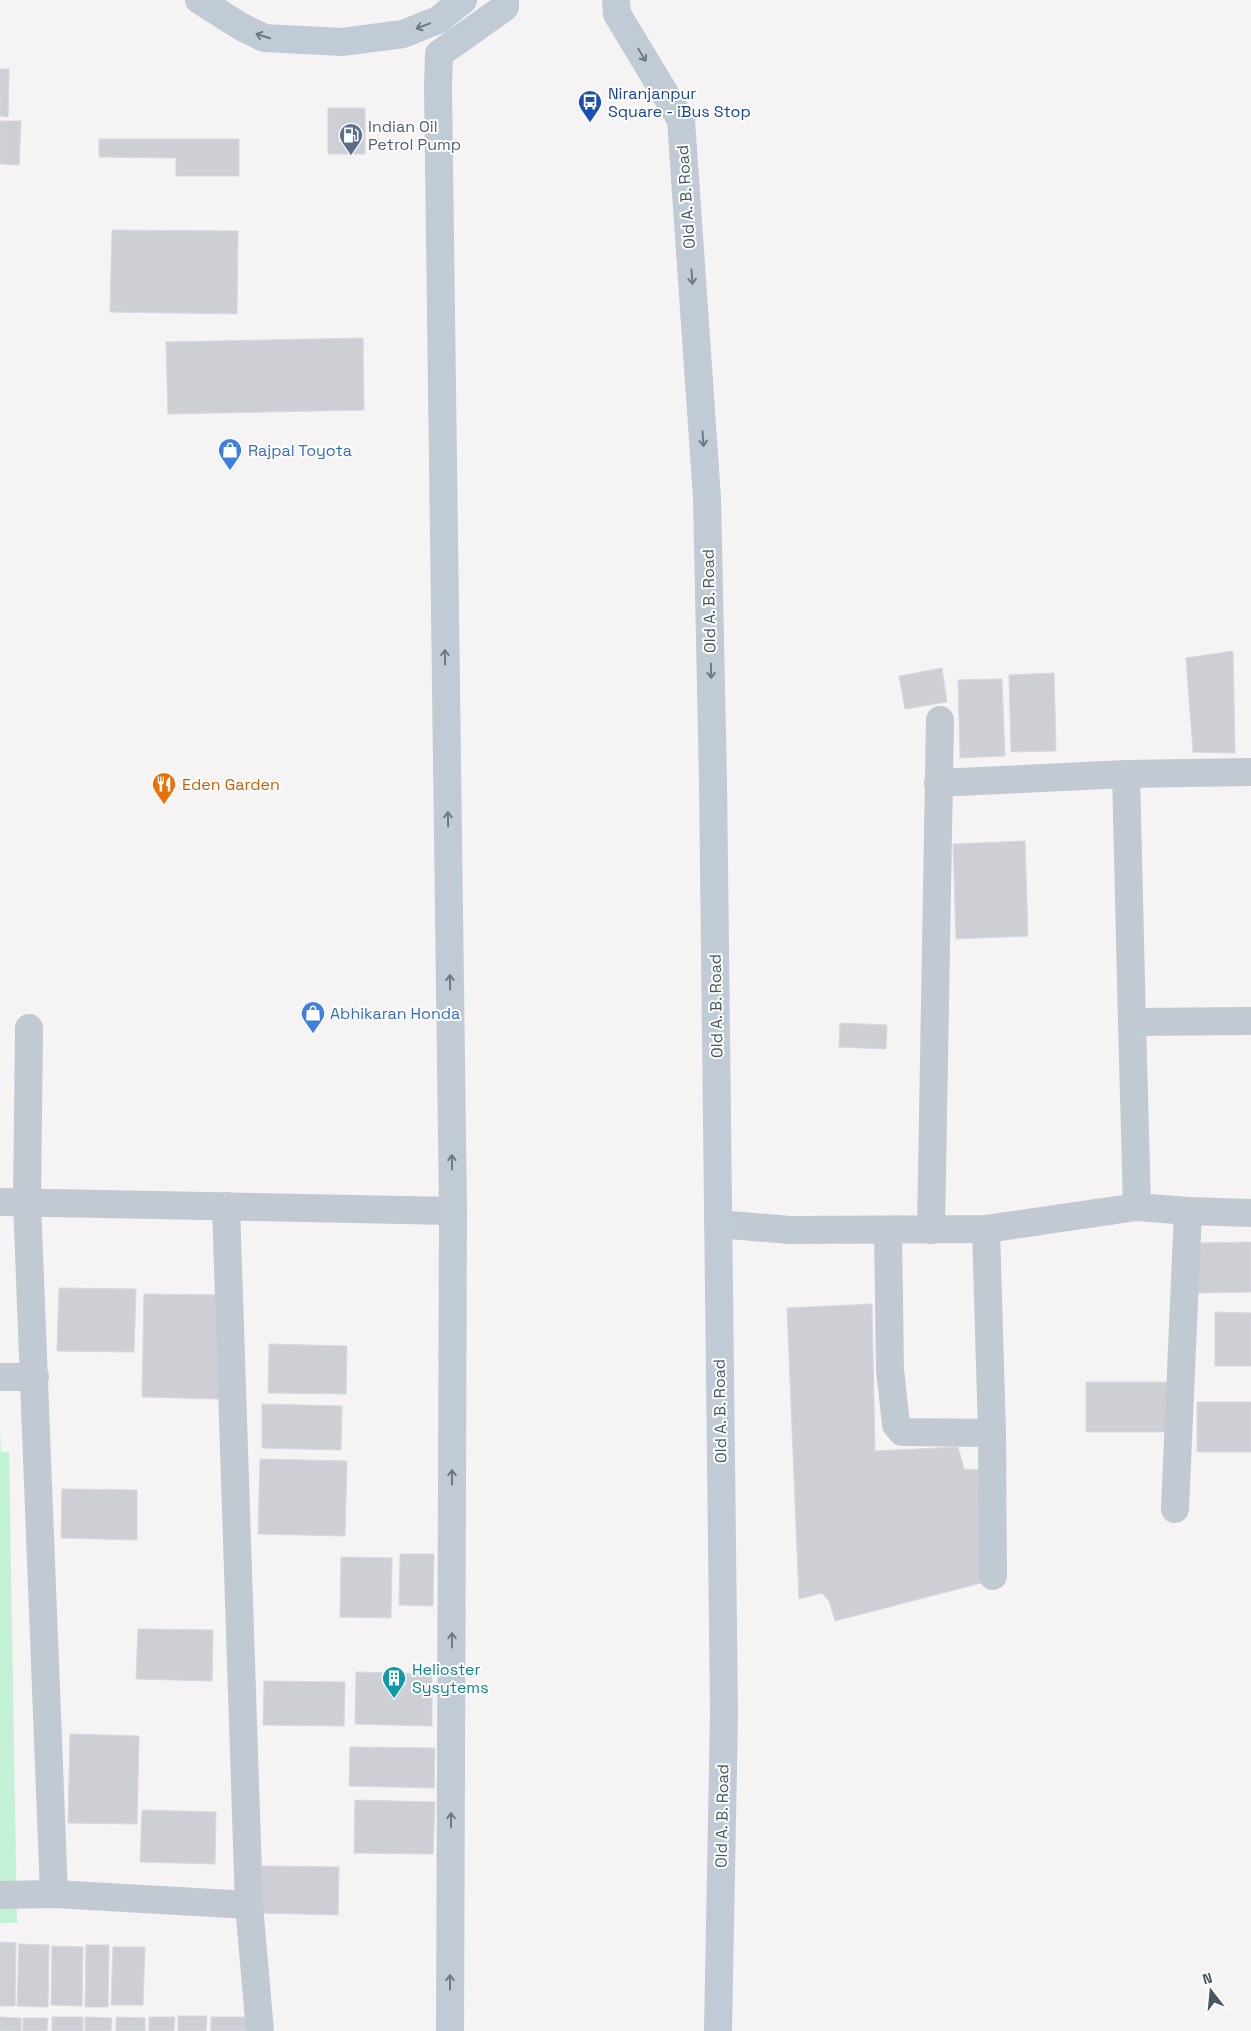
<svg xmlns="http://www.w3.org/2000/svg" width="1251" height="2031" viewBox="0 0 1251 2031" font-family="'Space Grotesk',sans-serif">
	<style>
		.green { fill: #c3f1d5 }
		.building { fill: #cdcfd5; stroke: #d7d9de }
		.lines { fill: none; stroke-linecap: round; stroke-linejoin: round }
		.street { stroke: #c1cad2; stroke-width: 28 }
		.secondary { stroke: #c1cbd6; stroke-width: 28 }
		.oneway { stroke: #6e7984 }
		.labels { text-anchor: middle; dominant-baseline: central; stroke-width: 4; stroke-linejoin: round; paint-order: stroke }
		.transit-label { font-size: 16px; fill: #164399; stroke: #fff; text-anchor: start }
		.service-label { font-size: 16px; fill: #4e5e75; stroke: #fff; text-anchor: start }
		.street-label { font-size: 16px; fill: #4a5661; stroke: #fff }
		.shop-label { font-size: 16px; fill: #366cbe; stroke: #fff; text-anchor: start }
		.food-label { font-size: 16px; fill: #c56008; stroke: #fff; text-anchor: start }
		.culture-label { font-size: 16px; fill: #0d838f; stroke: #fff; text-anchor: start }
	</style>
	<rect width="100%" height="100%" fill="#f5f3f3"/>
	<polygon class="green" points="0,1430 1,1452 9,1452 17,1923 0,1923"/>
	<g class="building">
		<polygon points="0,69 9,69 8,117 0,116"/>
		<rect x="328" y="108" width="37" height="46"/>
		<polygon points="0,121 21,121 19,165 0,164"/>
		<polygon points="99,139 239,139 239,176 176,176 176,158 99,157"/>
		<polygon points="112,230 238,231 237,314 110,312"/>
		<polygon points="363,338 364,410 168,414 166,342"/>
		<polygon points="1233,651 1235,753 1193,752 1186,658"/>
		<polygon points="942,668 947,702 905,709 899,676"/>
		<polygon points="1054,673 1056,751 1011,752 1009,675"/>
		<polygon points="1002,679 1005,756 960,758 958,680"/>
		<polygon points="1025,841 1028,936 956,939 953,844"/>
		<polygon points="840,1023 887,1025 886,1049 839,1047"/>
		<polygon points="1251,1242 1251,1292 1196,1293 1196,1243"/>
		<polygon points="59,1288 136,1289 134,1352 57,1351"/>
		<polygon points="144,1294 222,1295 219,1399 142,1397"/>
		<polygon points="872,1304 875,1451 958,1447 964,1469 984,1470 985,1582 835,1621 829,1601 822,1593 799,1599 787,1308"/>
		<polygon points="1215,1312 1251,1313 1251,1366 1215,1366"/>
		<polygon points="269,1344 347,1346 346,1394 268,1393"/>
		<polygon points="1086,1382 1170,1382 1169,1432 1086,1432"/>
		<rect x="1197" y="1402" width="54" height="50"/>
		<polygon points="262,1404 342,1406 341,1450 262,1448"/>
		<polygon points="260,1459 347,1461 345,1536 258,1534"/>
		<polygon points="62,1489 137,1490 137,1540 61,1538"/>
		<polygon points="400,1554 434,1554 433,1606 399,1605"/>
		<polygon points="341,1557 392,1558 391,1618 340,1617"/>
		<polygon points="138,1629 213,1630 212,1681 136,1679"/>
		<polygon points="356,1672 432,1674 432,1726 355,1724"/>
		<polygon points="264,1681 345,1682 344,1726 263,1725"/>
		<polygon points="70,1734 139,1736 137,1824 68,1823"/>
		<polygon points="350,1747 435,1748 434,1788 349,1786"/>
		<polygon points="355,1800 435,1802 433,1854 354,1853"/>
		<polygon points="142,1810 216,1812 215,1864 140,1862"/>
		<polygon points="262,1866 339,1867 338,1915 261,1913"/>
		<polygon points="0,1942 16,1943 15,2006 0,2006"/>
		<polygon points="19,1944 49,1945 48,2007 17,2006"/>
		<polygon points="86,1945 109,1945 108,2007 85,2007"/>
		<polygon points="52,1946 83,1947 82,2006 51,2005"/>
		<polygon points="113,1947 145,1947 143,2005 111,2005"/>
		<polygon points="178,2016 207,2016 206,2031 178,2031"/>
		<polygon points="0,2017 21,2018 21,2031 0,2031"/>
		<rect x="52" y="2017" width="31" height="14"/>
		<polygon points="85,2017 112,2018 111,2031 85,2031"/>
		<polygon points="116,2017 145,2018 145,2031 116,2031"/>
		<polygon points="149,2017 175,2017 174,2031 149,2031"/>
		<polygon points="211,2017 250,2017 249,2031 211,2031"/>
		<polygon points="23,2018 48,2018 47,2031 23,2031"/>
	</g>
	<g class="lines">
		<g class="street">
			<polyline points="1126,774 1132,1022"/>
			<polyline points="938,783 1126,774 1251,772"/>
			<polyline points="29,1028 27,1202 54,1894"/>
			<polyline points="0,1202 453,1211"/>
			<polyline points="226,1206 249,1905 260,2031"/>
			<polyline points="1137,1207 1132,1022 1251,1021"/>
			<polyline points="718,1224 790,1230 986,1229 1137,1207 1188,1211 1251,1213"/>
			<polyline points="986,1229 992,1433 993,1576"/>
			<polyline points="888,1230 890,1369 896,1425 902,1432 992,1433"/>
			<polyline points="931,1230 940,720"/>
			<polyline points="0,1377 35,1377"/>
			<polyline points="1175,1509 1188,1211"/>
			<polyline points="0,1895 54,1894 249,1905"/>
		</g>
		<g class="secondary">
			<polyline points="199,0 240,26 264,38 342,42 403,34 438,20 463,0"/>
			<polyline points="616,0 617,14 681,120 707,498 713,781 724,1714 718,2031"/>
			<polyline points="450,2031 453,1211 438,87 439,54 505,7 505,0"/>
		</g>
	</g>
	<defs><path id="oneway-shaft" d="M-6 0H5M1.5-3L5.5 0L1.5 3" fill="none" stroke-width="1.6" stroke-linecap="round" stroke-linejoin="round" transform="scale(1.25)"/></defs>
	<g class="oneway">
		<use href="#oneway-shaft" transform="translate(423 26) rotate(159)"/>
		<use href="#oneway-shaft" transform="translate(263 36) rotate(-163)"/>
		<use href="#oneway-shaft" transform="translate(642 55) rotate(59)"/>
		<use href="#oneway-shaft" transform="translate(692 277) rotate(86)"/>
		<use href="#oneway-shaft" transform="translate(703 439) rotate(86)"/>
		<use href="#oneway-shaft" transform="translate(445 657) rotate(-91)"/>
		<use href="#oneway-shaft" transform="translate(711 671) rotate(89)"/>
		<use href="#oneway-shaft" transform="translate(448 819) rotate(-91)"/>
		<use href="#oneway-shaft" transform="translate(450 982) rotate(-91)"/>
		<use href="#oneway-shaft" transform="translate(452 1162) rotate(-91)"/>
		<use href="#oneway-shaft" transform="translate(452 1477) rotate(-90)"/>
		<use href="#oneway-shaft" transform="translate(452 1640) rotate(-90)"/>
		<use href="#oneway-shaft" transform="translate(451 1820) rotate(-90)"/>
		<use href="#oneway-shaft" transform="translate(450 1982) rotate(-90)"/>
	</g>
	<defs>
		<g id="bus-pin" transform="scale(1.25)"><path d="M0 17L-7.5 6A9.5 9.5 0 1 1 7.5 6Z" fill="#1a4fb4" stroke="#fff"/><path d="M-5-6H5V4H4V6H2V4H-2V6H-4V4H-5ZM-3.5-4V0h7V-4ZM-3.5 1.2v1.5H-2V1.2ZM2 1.2v1.5H3.5V1.2Z" fill="#fff"/></g>
		<g id="fuel-pin" transform="scale(1.25)"><path d="M0 17L-7.5 6A9.5 9.5 0 1 1 7.5 6Z" fill="#5c6f8a" stroke="#fff"/><path d="M-5.5-6h7V0h2V4h1.3V-2.5L3-4.5l.8-.8L6-3V5H2.5V1h-1V6h-7ZM-4.2-4.7v3.2H.2V-4.7Z" fill="#fff"/></g>
		<g id="shop-pin" transform="scale(1.25)"><path d="M0 17L-7.5 6A9.5 9.5 0 1 1 7.5 6Z" fill="#3f7fe0" stroke="#fff"/><path d="M-5-2.5h2.3a2.7 3.5 0 0 1 5.4 0H5L5.5 6h-11ZM-1.5-2.5h3a1.5 2.3 0 0 0-3 0Z" fill="#fff"/></g>
		<g id="restaurant-pin" transform="scale(1.25)"><path d="M0 17L-7.5 6A9.5 9.5 0 1 1 7.5 6Z" fill="#e8710a" stroke="#fff"/><path d="M-5-6h1v4h1v-4h1v4h1v-4h1v5L-1.5 .5V6h-2V.5L-5-1ZM5-6V6H3V1.5H1.5Q1.5-4 5-6Z" fill="#fff"/></g>
		<g id="building-pin" transform="scale(1.25)"><path d="M0 17L-7.5 6A9.5 9.5 0 1 1 7.5 6Z" fill="#0f9aa8" stroke="#fff"/><path d="M-4-6H4V6H1V3H-1V6H-4ZM-2.5-4.3h1.7v1.8h-1.7ZM.8-4.3h1.7v1.8H.8ZM-2.5-1h1.7V.8h-1.7ZM.8-1h1.7V.8H.8Z" fill="#fff"/></g>
	</defs>
	<g fill-rule="evenodd">
		<use href="#bus-pin" x="590" y="102"/>
		<use href="#fuel-pin" x="351" y="135"/>
		<use href="#shop-pin" x="230" y="450"/>
		<use href="#restaurant-pin" x="164" y="784"/>
		<use href="#shop-pin" x="313" y="1013"/>
		<use href="#building-pin" x="394" y="1678"/>
	</g>
	<g class="labels">
		<g class="transit-label">
			<text x="608" y="93">Niranjanpur<tspan x="608" dy="18">Square - iBus Stop</tspan></text>
		</g>
		<g class="service-label">
			<text x="368" y="126">Indian Oil<tspan x="368" dy="18">Petrol Pump</tspan></text>
		</g>
		<g class="street-label">
			<text transform="translate(686 197) rotate(-94)">Old A. B. Road</text>
			<text transform="translate(709 601) rotate(-91)">Old A. B. Road</text>
			<text transform="translate(716 1006) rotate(-91)">Old A. B. Road</text>
			<text transform="translate(720 1411) rotate(-91)">Old A. B. Road</text>
			<text transform="translate(722 1816) rotate(-89)">Old A. B. Road</text>
		</g>
		<g class="shop-label">
			<text x="248" y="450">Rajpal Toyota</text>
			<text x="330" y="1013">Abhikaran Honda</text>
		</g>
		<g class="food-label">
			<text x="182" y="784">Eden Garden</text>
		</g>
		<g class="culture-label">
			<text x="412" y="1669">Helioster<tspan x="412" dy="18">Sysytems</tspan></text>
		</g>
	</g>
	<g transform="translate(1211 1991) rotate(344)" stroke="#ffffff" stroke-width="4" paint-order="stroke">
	<path d="M0-4L9 19L0 12L-9 19Z" fill="#4a5661"/>
	<text y="-8" font-size="14" font-weight="bold" text-anchor="middle" fill="#4a5661">N</text>
	</g>
</svg>
